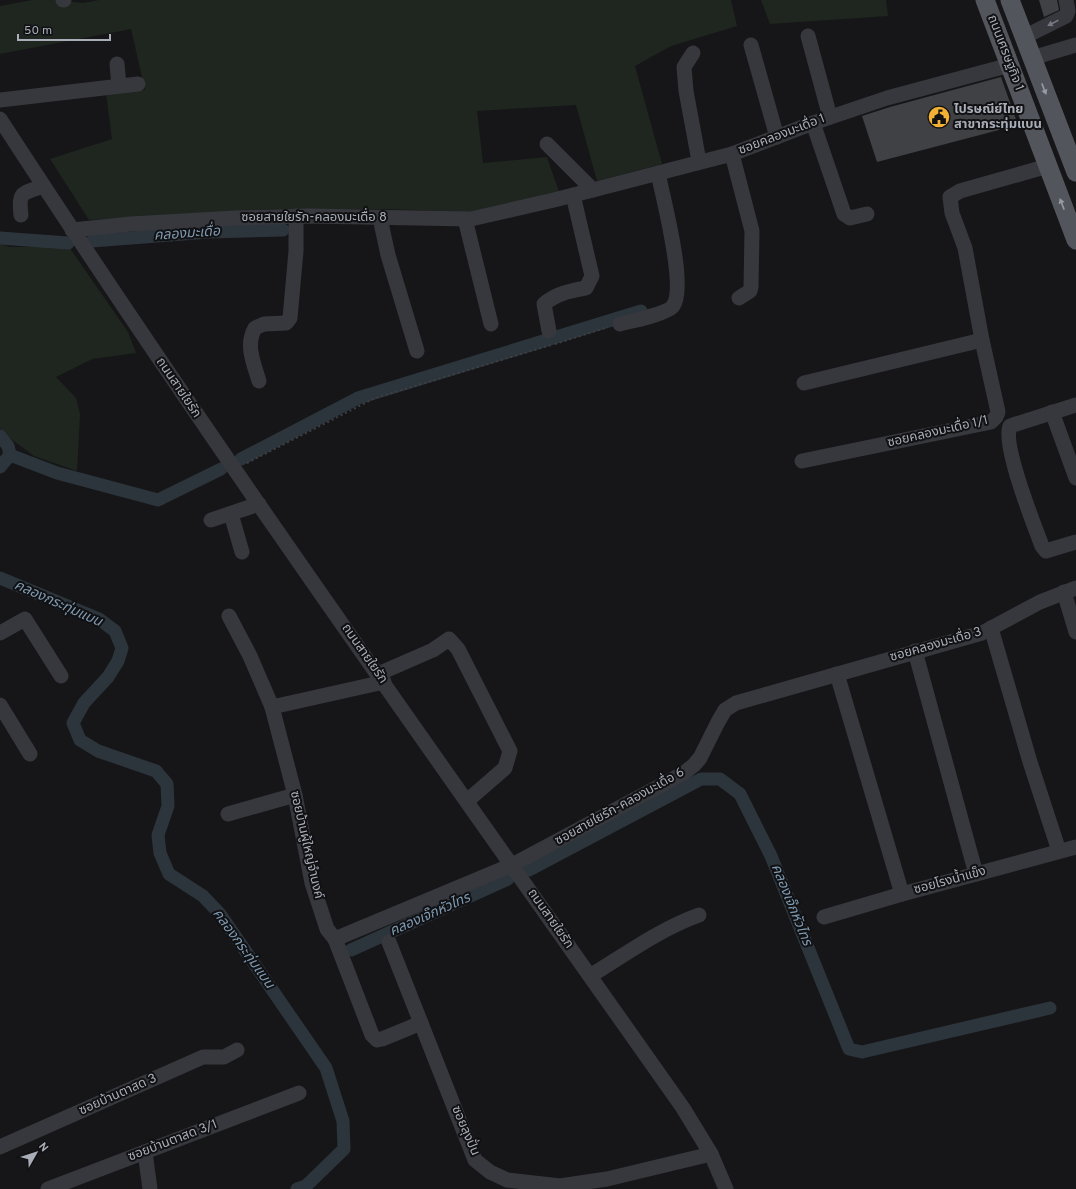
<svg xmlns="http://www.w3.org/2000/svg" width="1076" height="1189" viewBox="0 0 1076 1189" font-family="Overpass,'Noto Sans Thai',sans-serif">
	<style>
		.green { fill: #1e261f }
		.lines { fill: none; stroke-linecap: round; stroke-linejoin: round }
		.canal { stroke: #2c353c; stroke-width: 13 }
		.building { fill: #404145 }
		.path { stroke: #3d3f44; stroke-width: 2; stroke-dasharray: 2 3; stroke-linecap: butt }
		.minor { stroke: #37383d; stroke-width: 15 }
		.major { stroke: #53555c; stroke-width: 19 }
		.oneway { fill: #757881 }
		.oneway2 { fill: #979ba6 }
		.labels { text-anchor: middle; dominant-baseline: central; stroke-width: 4; stroke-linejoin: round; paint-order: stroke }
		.street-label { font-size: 13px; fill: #a8adb8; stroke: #111113 }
		.poi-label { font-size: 13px; font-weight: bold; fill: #a8adb8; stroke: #111113; text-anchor: start }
		.water-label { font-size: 14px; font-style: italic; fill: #7f9bb3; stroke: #111113 }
	</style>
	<rect width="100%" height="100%" fill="#161618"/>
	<g class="green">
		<polygon points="32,0 55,0 83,3 99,0 731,0 737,26 671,46 635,66 662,164 597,181 576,105 477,111 483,163 547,157 559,192 472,212 383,209 274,209 89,220 50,159 112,139 106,93 145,90 131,29 0,54 0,6"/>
		<polygon points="761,0 886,0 888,16 770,24"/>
		<polygon points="0,244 10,247 69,247 128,332 136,353 92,359 56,377 76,398 80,414 77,471 34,456 11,439 0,428"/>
	</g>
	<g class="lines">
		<g class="canal">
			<polyline points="0,238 68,243"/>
			<polyline points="92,241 209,232 283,230"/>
			<polyline points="0,436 8,446 10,455 0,467"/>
			<polyline points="10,455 57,473 158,500 221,469"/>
			<polyline points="241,459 358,398 641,311"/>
			<polyline points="0,578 99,619 115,631 122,648 118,661 108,677 84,703 73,723 80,740 98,751 156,771 167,784 168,806 158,835 160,853 169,874 203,896 220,914 326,1068 343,1121 344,1149 306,1186 297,1189"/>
			<polyline points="529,870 701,779 720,779 740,794 771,856 849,1049 862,1052 1050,1008"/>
			<polyline points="351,950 508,879"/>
		</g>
	</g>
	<g class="building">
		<polygon points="1039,0 1057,0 1059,10 1044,17"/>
		<polygon points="1001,77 1018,125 877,162 862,116 890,107"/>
	</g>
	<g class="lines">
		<g class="path">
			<polyline points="555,344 608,327"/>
			<polyline points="247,463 375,398 551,345"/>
		</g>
		<g class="minor">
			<polyline points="63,0 64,0"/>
			<polyline points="808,36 830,117"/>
			<polyline points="1024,37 1066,16 1068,11 1066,0"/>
			<polyline points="751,45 777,137"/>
			<polyline points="693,53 684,67 686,91 699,161"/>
			<polyline points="1032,58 1076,45"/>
			<polyline points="117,64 119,86"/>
			<polyline points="0,100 138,84"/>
			<path d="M0 119C218 455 452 780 683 1108L711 1154 726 1189"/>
			<polyline points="813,123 844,214 850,218 867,214"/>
			<polyline points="547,144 593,190"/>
			<polyline points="732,154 752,231 751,287 750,291 739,298"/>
			<path d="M21 215C18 191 22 194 43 186"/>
			<polyline points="380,218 388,255 417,351"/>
			<polyline points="465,219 491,324"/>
			<polyline points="72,230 131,224 235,218 309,216 471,219 554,200 732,154 813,123 887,98 1010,65"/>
			<path d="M620 324C631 321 667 314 673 306 687 287 663 198 658 173"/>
			<path d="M549 331 544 304C557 293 570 291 586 288L592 276 573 195"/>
			<path d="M259 381C254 364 245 345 255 328L264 324 286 323 290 318 296 251V216"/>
			<polyline points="804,383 982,340"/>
			<path d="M1076 405 1016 424 1010 426C1002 444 1034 525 1042 546L1046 551 1076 542"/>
			<polyline points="1052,412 1076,478"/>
			<polyline points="802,461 991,422 996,417 998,412 982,340 965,248 952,213 950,197 960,191 1048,166"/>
			<polyline points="231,514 242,552"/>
			<polyline points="211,520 259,504"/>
			<polyline points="1064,592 1076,632"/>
			<polyline points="229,616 250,656 272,707 295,795 312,883 327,929 335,939 512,865 684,773 694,765 700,758 718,722 725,710 736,703 982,633 1040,602 1076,588"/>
			<polyline points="991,628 1030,762 1059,851"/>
			<polyline points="0,633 25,619 61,676"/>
			<polyline points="915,651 976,874"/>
			<polyline points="378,674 433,650 449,639 458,649 510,751 505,768 467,801"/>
			<polyline points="837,674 902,894"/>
			<polyline points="0,705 30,754"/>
			<polyline points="272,707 384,682"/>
			<polyline points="228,814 295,795"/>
			<polyline points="824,917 902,894 1076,847"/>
			<polyline points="335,939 372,1035 377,1040 382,1039 421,1023"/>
			<polyline points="389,942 475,1160 490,1172 507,1180 560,1186 607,1179 711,1154"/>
			<path d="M590 976C626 954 660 929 699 915"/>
			<polyline points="0,1147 203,1057 224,1057 237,1050"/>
			<polyline points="145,1152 150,1189"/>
			<polyline points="48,1189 299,1093"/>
		</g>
		<g class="major">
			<polyline points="985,0 1076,240"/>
			<polyline points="1010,0 1076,172"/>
		</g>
	</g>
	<defs><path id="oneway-solid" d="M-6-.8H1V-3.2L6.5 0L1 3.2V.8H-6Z"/></defs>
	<use class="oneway" href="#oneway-solid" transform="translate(1053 23) rotate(153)"/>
	<g class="oneway2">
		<use href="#oneway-solid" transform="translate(1044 89) rotate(69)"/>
		<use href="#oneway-solid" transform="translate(1062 204) rotate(-111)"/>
	</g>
	<defs>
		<g id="civic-disc" transform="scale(1.15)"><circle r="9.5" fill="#f2b134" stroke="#111113"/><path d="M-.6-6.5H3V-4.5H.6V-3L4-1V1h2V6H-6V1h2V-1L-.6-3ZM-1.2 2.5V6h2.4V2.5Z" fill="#111"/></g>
	</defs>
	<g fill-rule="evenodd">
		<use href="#civic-disc" x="939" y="117"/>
	</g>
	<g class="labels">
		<g class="street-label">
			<text transform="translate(1005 53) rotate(69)">ถนนเศรษฐกิจ 1</text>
			<text transform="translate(782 135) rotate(-21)">ซอยคลองมะเดื่อ 1</text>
			<text x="314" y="218">ซอยสายใยรัก-คลองมะเดื่อ 8</text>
			<text transform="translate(178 388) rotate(56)">ถนนสายใยรัก</text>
			<text transform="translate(938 432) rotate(-13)">ซอยคลองมะเดื่อ 1/1</text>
			<text transform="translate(936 645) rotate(-16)">ซอยคลองมะเดื่อ 3</text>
			<text transform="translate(364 654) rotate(55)">ถนนสายใยรัก</text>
			<text transform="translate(620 807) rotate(-29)">ซอยสายใยรัก-คลองมะเดื่อ 6</text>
			<text transform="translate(306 845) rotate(77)">ซอยบ้านผู้ใหญ่จำนงค์</text>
			<text transform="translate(950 881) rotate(-15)">ซอยโรงน้ำแข็ง</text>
			<text transform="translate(550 919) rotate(55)">ถนนสายใยรัก</text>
			<text transform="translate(118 1095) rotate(-24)">ซอยบ้านตาสด 3</text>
			<text transform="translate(465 1131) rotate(67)">ซอยลุงปั่น</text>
			<text transform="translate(173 1141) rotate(-21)">ซอยบ้านตาสด 3/1</text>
		</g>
		<g class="poi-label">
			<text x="954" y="110">ไปรษณีย์ไทย<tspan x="954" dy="15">สาขากระทุ่มแบน</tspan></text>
		</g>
		<g class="water-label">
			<text transform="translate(187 234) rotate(-4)">คลองมะเดื่อ</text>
			<text transform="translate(58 604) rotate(24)">คลองกระทุ่มแบน</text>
			<text transform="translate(791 905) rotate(68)">คลองเจ๊กหัวไทร</text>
			<text transform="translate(430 915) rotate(-24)">คลองเจ๊กหัวไทร</text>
			<text transform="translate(243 949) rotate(54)">คลองกระทุ่มแบน</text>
		</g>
	</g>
	<g transform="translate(36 1153) rotate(51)" stroke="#111113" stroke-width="3" paint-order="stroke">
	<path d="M0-3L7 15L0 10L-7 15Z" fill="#a8adb8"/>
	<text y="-6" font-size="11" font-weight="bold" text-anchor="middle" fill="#a8adb8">N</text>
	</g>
	<path d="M18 34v6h92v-6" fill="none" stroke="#a8adb8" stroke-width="2"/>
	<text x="24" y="34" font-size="12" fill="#a8adb8" stroke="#111113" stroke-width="3" paint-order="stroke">50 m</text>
</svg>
